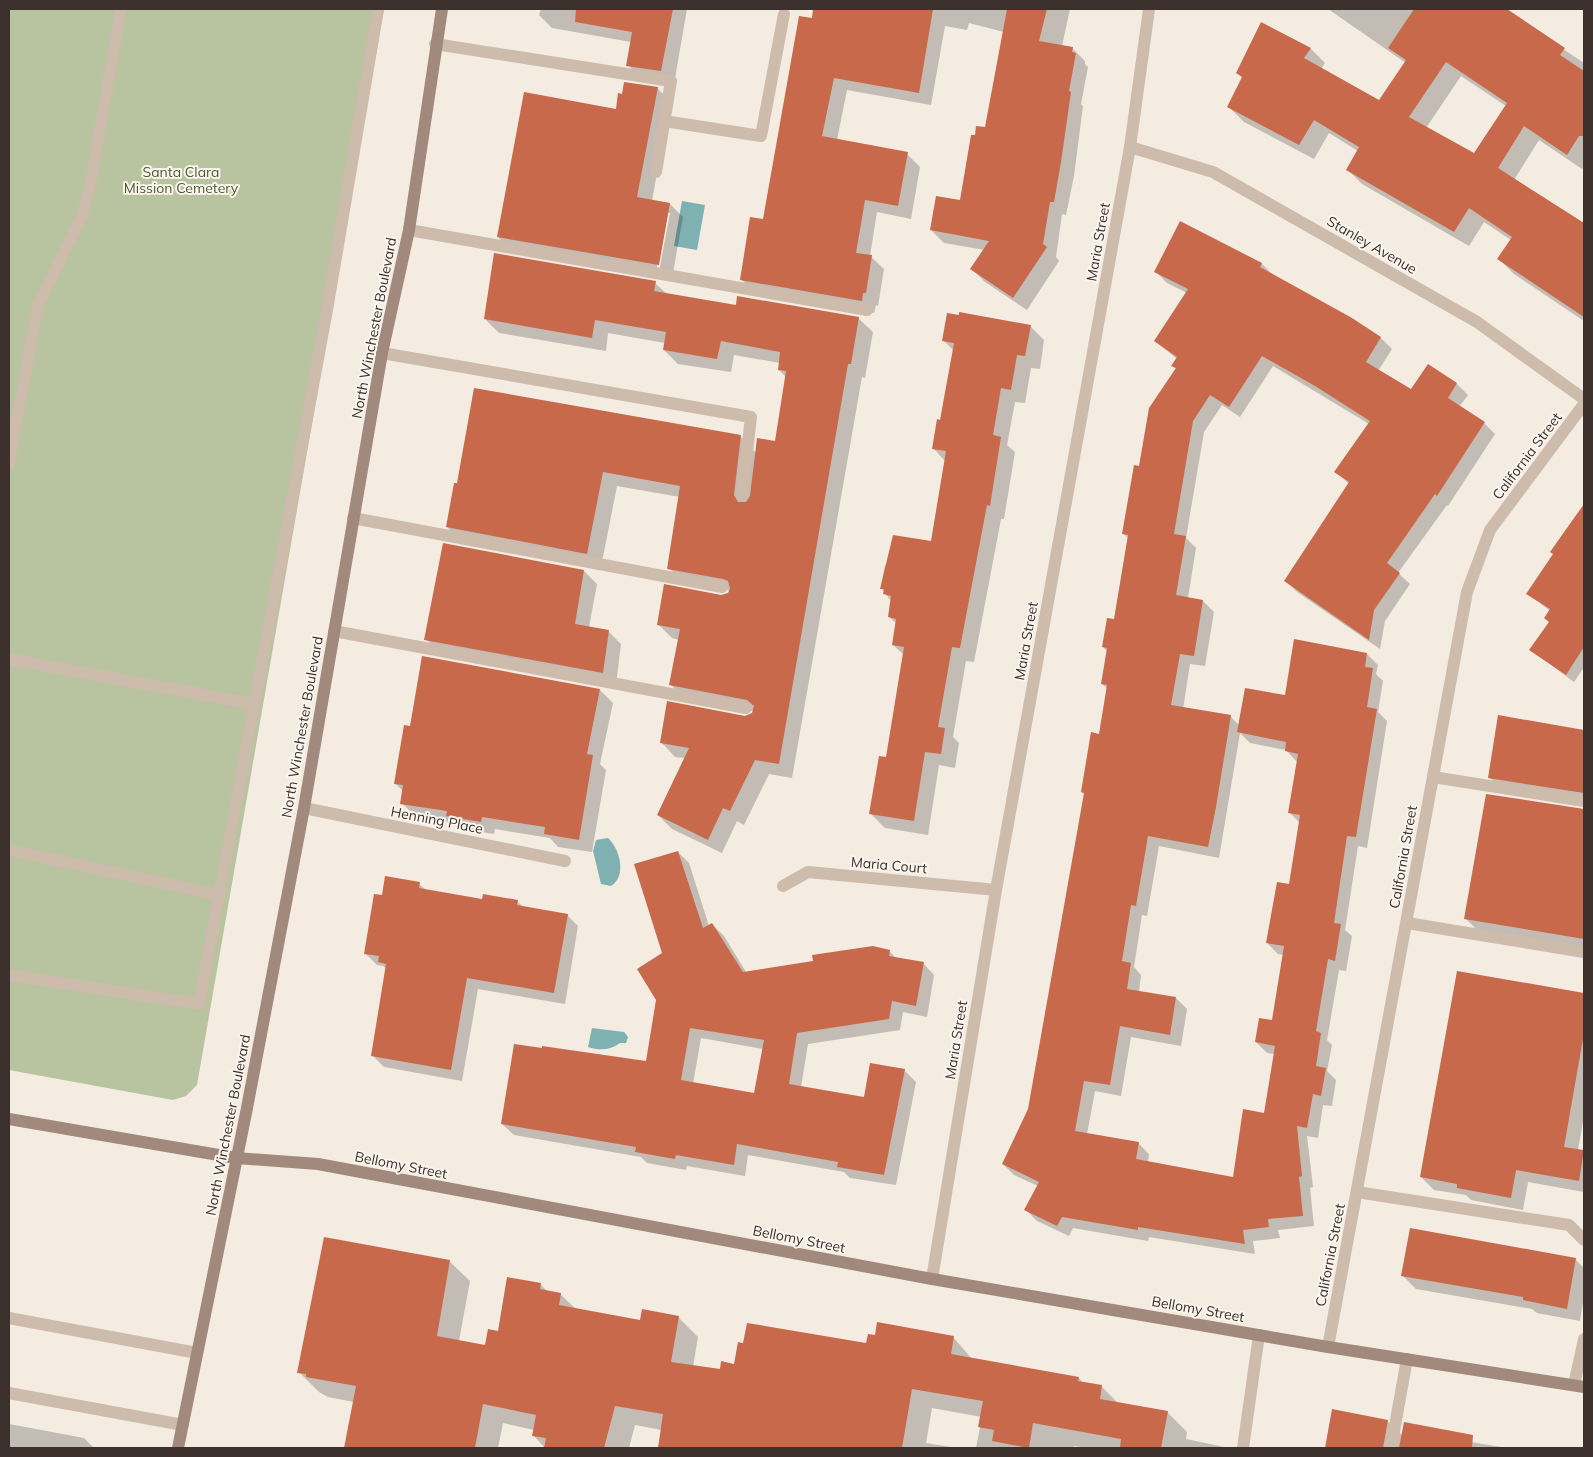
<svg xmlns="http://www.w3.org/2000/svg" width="1593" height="1457" viewBox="0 0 1593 1457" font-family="Mulish,sans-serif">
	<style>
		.green { fill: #b8c4a0 }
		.water { fill: #7fb0b2 }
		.shadow { fill: #0003; fill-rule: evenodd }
		.building { fill: #c8694b; fill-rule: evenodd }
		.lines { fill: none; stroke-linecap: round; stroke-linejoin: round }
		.lane { stroke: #cdbbac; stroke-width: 12 }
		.street { stroke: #cdbbac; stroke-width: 12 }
		.secondary { stroke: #a18a7d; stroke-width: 12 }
		.labels { text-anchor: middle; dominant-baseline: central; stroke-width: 4; stroke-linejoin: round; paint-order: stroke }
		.park-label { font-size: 14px; fill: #4a5a2e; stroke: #fbf5ee }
		.street-label { font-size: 14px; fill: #3b302b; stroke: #fbf5ee }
	</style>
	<rect width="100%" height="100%" fill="#f4ebe1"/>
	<polygon class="green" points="9,9 384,9 197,1085 186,1096 173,1100 9,1070"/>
	<g class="water">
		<polygon points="682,201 705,205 697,250 674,246"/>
		<path d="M608 838C620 849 627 876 611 886L601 884 593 851 596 840Z"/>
		<path d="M592 1028 624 1032 628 1037 626 1043H620C611 1050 600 1051 588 1047Z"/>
	</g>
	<g class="shadow">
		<polygon points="541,9 687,9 674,84 641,78 628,65 631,42 552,28 539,15"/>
		<polygon points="856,9 1070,9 1062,46 1072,48 1085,61 1085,64 1088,67 1081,104 1083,106 1074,176 1066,215 1062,214 1056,257 1059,261 1027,310 985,282 972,269 985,250 944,243 931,230 961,202 976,137 986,129 1004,32 969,23 967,30 945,26 931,105 847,90 837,140 907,154 920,167 911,219 877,212 870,256 884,269 878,306 876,305 874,313 754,292 741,279 764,220 853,26"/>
		<path d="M1328 9H1503L1584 63V165L1582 169 1539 140 1514 180 1584 224V321L1514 274 1499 259 1511 240 1484 222 1469 246 1362 184 1347 169 1358 151 1329 133 1314 159 1244 122 1229 107 1243 78 1238 73 1262 24 1311 49 1325 63 1321 69 1380 102 1406 63ZM1461 76 1506 106 1475 155 1426 128Z"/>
		<path d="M657 88 670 101 652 201 670 204 683 217 672 278 511 250 498 237 617 110ZM667 213H670L659 272 656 271Z"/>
		<path d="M1181 223 1262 264 1273 275 1381 338 1392 349 1378 371 1412 391 1457 384 1468 395 1459 407 1484 423 1495 434 1448 506 1447 505 1398 573 1410 584 1385 621 1380 649 1297 592 1286 581 1349 484 1336 472 1369 424 1273 366 1240 417 1222 405 1204 432 1186 538 1196 548 1188 598 1203 601 1214 612 1205 666 1190 664 1183 709 1230 716 1240 726 1286 696 1367 654 1378 665 1376 674 1383 681 1378 712 1387 721 1367 848 1358 846 1345 930 1352 936 1346 971 1339 970 1327 1040 1332 1045 1327 1071 1336 1080 1332 1106 1323 1105 1318 1138 1307 1136 1313 1187 1310 1188 1314 1226 1278 1230 1280 1238 1253 1241 1255 1254 1149 1237 1148 1241 1073 1228 1069 1236 1037 1221 1026 1210 1038 1186 1014 1175 1003 1164 1030 1110 1085 795 1082 792 1100 735 1108 689 1102 684 1108 652 1103 647 1115 621 1129 539 1123 533 1140 467 1176 369 1173 366 1177 359 1155 341 1187 293 1167 283 1156 272ZM1240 733 1250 743 1286 750 1297 762 1290 813 1300 823 1290 886 1267 943 1278 954 1284 955 1273 1021 1256 1042 1267 1053 1275 1054 1265 1114 1234 1178 1148 1162 1149 1154 1138 1143 1087 1134 1095 1091 1121 1096 1131 1037 1181 1046 1187 1009 1176 998 1139 992 1141 975 1134 967 1142 915 1147 916 1159 846 1219 858Z"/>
		<polygon points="655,283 667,294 737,306 858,318 873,332 865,378 862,377 792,778 769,774 744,825 737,821 722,853 672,829 658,815 685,758 675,757 661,742 757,712 685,699 671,685 679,640 672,638 658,624 733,591 683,582 669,568 680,497 617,486 601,567 461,541 447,527 455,484 740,436 756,453 776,442 786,377 779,370 780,363 734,355 731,372 678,364 664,350 665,343 608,333 606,351 499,333 485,319"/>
		<polygon points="1030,326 1044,340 1040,369 1031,368 1025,403 1015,402 1007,445 1015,452 1004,519 1001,519 974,662 966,661 953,737 959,743 955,768 939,765 928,835 885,828 871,814 888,759 904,655 893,645 897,624 889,617 891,601 881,588 885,565 932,543 945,461 933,448 941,421 954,351 944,341"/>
		<polygon points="1584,507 1584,667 1574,682 1531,650 1550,622 1550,611 1528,593 1555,554 1552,552"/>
		<polygon points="584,571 597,584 589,627 608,631 621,644 616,685 439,652 426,639"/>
		<polygon points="600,690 613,703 600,764 606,770 592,852 558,847 550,838 495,829 494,834 461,829 455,823 415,816 402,803 404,792 395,783 411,728"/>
		<polygon points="1499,716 1584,731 1584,803 1503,790 1489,777"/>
		<polygon points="1583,810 1584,949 1478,931 1465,918"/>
		<path d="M678 852 689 863 709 926 712 924 724 936 746 972 889 951 897 959 923 963 934 975 927 1017 903 1012 900 1030 808 1044 801 1087 865 1099 904 1070 916 1082 896 1185 850 1178 844 1172 748 1155 745 1176 687 1166 686 1170 647 1163 641 1157 514 1135 502 1124 647 1063ZM701 1038 763 1049 756 1094 693 1084Z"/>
		<polygon points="419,884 426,890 483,900 517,901 524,908 567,915 578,926 565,1004 478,989 462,1081 384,1067 372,1055 387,969 383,966 377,965 365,953 383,897"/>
		<polygon points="1458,972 1584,995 1584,1116 1578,1150 1584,1152 1584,1192 1528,1182 1523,1210 1471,1200 1466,1195 1434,1190 1421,1177"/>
		<polygon points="1575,1259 1584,1268 1584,1296 1580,1321 1537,1313 1532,1309 1416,1289 1403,1276"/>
		<polygon points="449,1261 470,1281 459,1341 486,1346 540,1284 548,1292 560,1294 576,1309 641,1321 678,1317 698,1337 693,1367 721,1371 735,1365 867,1345 953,1337 973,1360 1079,1378 1084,1384 1102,1387 1118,1403 1167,1412 1187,1432 1186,1439 1229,1448 1086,1448 1074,1446 1073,1448 976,1448 982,1417 932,1408 926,1443 957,1448 788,1448 758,1443 757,1448 658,1448 662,1430 635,1425 629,1448 545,1448 533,1435 534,1430 503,1423 498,1448 346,1448 354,1402 328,1397 319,1392 299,1372"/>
		<polygon points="1333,1411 1387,1421 1403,1436 1471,1442 1507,1448 1326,1448"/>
		<polygon points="9,1424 84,1438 94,1448 9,1448"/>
	</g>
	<g class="building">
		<polygon points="576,9 673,9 661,71 626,66 632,32 575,22"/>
		<polygon points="813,9 933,9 919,93 834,78 822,136 908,152 898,206 865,200 856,253 872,255 866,293 863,293 862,301 740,280 750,217 763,219 799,16 812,18"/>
		<polygon points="1007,9 1047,9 1039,41 1073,47 1072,52 1076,53 1069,91 1071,92 1061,162 1054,202 1050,202 1043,244 1047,247 1013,298 970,269 989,241 930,230 936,196 960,200 971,135 975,135 976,126 985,127"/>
		<path d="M1414 9H1507L1565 48 1560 55 1584 71V136H1579L1567 155 1524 126 1498 168 1584 223V317L1497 259 1512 237 1469 208 1454 232 1346 170 1359 147 1314 120 1299 145 1227 107 1242 77 1236 73 1261 22 1311 48 1304 58 1379 100 1406 60 1388 48ZM1446 62 1507 103 1474 153 1409 117Z"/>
		<polygon points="624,82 658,87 637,197 670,203 659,265 497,237 524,92 616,109 618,93 622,94"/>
		<polygon points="1180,221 1262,263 1260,267 1352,318 1381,337 1366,362 1411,389 1428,364 1457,383 1448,398 1485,422 1437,496 1435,494 1387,563 1400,573 1374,610 1369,640 1284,581 1349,482 1334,472 1370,421 1315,386 1262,356 1229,407 1210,395 1193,421 1174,534 1186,536 1176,595 1203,600 1194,656 1180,654 1171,705 1231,715 1216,807 1208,847 1148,836 1136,906 1131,905 1122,961 1131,963 1127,989 1176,997 1170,1035 1120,1026 1110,1085 1084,1081 1075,1131 1139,1142 1136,1159 1233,1177 1243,1109 1264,1113 1275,1046 1255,1042 1259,1018 1272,1020 1284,946 1266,943 1277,882 1289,884 1300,815 1288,813 1298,754 1285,751 1286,742 1237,732 1245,688 1285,695 1294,639 1367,653 1365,667 1373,668 1367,707 1377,709 1356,837 1347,836 1334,923 1341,924 1335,961 1328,959 1316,1031 1321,1033 1316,1066 1326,1068 1321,1096 1313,1094 1307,1128 1297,1126 1302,1176 1299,1177 1303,1216 1268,1219 1269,1227 1243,1230 1245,1244 1138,1227 1138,1230 1062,1217 1057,1226 1024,1210 1039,1182 1002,1164 1028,1109 1084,793 1081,792 1091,732 1099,734 1107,685 1101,684 1107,648 1102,647 1107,618 1114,619 1128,535 1122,534 1134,465 1139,466 1149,408 1176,368 1171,366 1177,357 1154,341 1188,289 1154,272"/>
		<polygon points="494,253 656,281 654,291 736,305 737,296 859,317 851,364 848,364 779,764 755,760 730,811 723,808 708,840 657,815 689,748 660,743 667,701 745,716 752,713 754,706 747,700 669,685 680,629 657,625 664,584 721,595 728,593 730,588 728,581 723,579 667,569 680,486 603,472 587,554 446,527 454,483 457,483 474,388 741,435 734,495 738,502 746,502 750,496 757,438 775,441 786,371 778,370 780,352 721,341 717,359 663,350 666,332 595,320 592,338 484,319"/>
		<polygon points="959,312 1031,325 1025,356 1017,355 1011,390 1001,388 993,435 1001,437 990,506 987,505 960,648 952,647 938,727 945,728 941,754 925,752 914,821 869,814 879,756 886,757 904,647 892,645 896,619 888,617 891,596 883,594 884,589 880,589 893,535 931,541 946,451 932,449 937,419 940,420 954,343 942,341 947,313 959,315"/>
		<polygon points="1584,504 1584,647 1566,675 1529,650 1549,622 1544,618 1550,609 1526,594 1553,554 1550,552"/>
		<polygon points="443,543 584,570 575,624 609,630 603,673 424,640"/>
		<polygon points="422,656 600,689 587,754 593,755 579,840 544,834 545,827 482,817 481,822 446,816 447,811 400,804 403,785 394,784 404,725 410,726"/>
		<polygon points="1498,715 1584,730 1584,793 1488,778"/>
		<polygon points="1486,794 1584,809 1584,939 1464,919"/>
		<path d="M678 851 703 928 712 923 743 972 813 961 812 955 873 946 890 950 889 956 924 962 916 1006 892 1001 889 1019 797 1033 789 1084 864 1097 870 1063 905 1069 884 1175 837 1167 838 1162 737 1144 734 1165 676 1155 675 1159 635 1152 636 1147 501 1124 514 1044 542 1048V1046L646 1061 656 1000 637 969 662 953 634 864ZM690 1028 764 1040 754 1093 681 1080Z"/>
		<polygon points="385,876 420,882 419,888 482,899 483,894 518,900 517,905 568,914 554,993 467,978 451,1070 371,1056 386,964 378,962 379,956 364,954 374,894 382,895"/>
		<polygon points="1457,971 1584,993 1584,1033 1564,1147 1584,1150 1579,1181 1516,1170 1511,1198 1457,1188 1457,1184 1420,1177"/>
		<polygon points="1410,1228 1576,1258 1567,1309 1523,1300 1523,1297 1401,1276"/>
		<polygon points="324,1237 450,1260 437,1336 485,1345 488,1329 498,1331 507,1277 541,1283 540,1289 561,1293 559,1305 640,1320 642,1309 679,1316 671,1362 720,1369 721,1361 734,1364 738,1342 743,1343 747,1323 866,1343 868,1334 875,1335 877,1322 954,1336 951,1354 1079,1377 1078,1381 1102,1385 1100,1399 1168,1411 1161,1448 1120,1448 1121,1439 1033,1423 1029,1448 992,1441 994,1430 978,1427 983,1401 912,1389 902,1448 658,1448 663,1414 615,1406 604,1448 544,1448 546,1438 532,1436 536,1415 483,1404 475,1448 344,1448 356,1386 306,1377 306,1374 297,1373"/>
		<polygon points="1332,1409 1388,1420 1383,1448 1325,1448"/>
		<polygon points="1404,1422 1473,1435 1472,1448 1399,1448"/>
	</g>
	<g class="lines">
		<g class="lane">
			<polyline points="435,44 671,81 656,172"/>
			<polyline points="664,121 761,136 784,14"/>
			<polyline points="409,230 867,310"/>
			<polyline points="382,353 751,417 742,495"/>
			<polyline points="9,464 38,305 82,216 91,181 121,9"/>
			<polyline points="353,518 722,587"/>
			<polyline points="334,631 746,708"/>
			<polyline points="9,659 254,704"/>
			<polyline points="1433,777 1584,801"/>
			<polyline points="9,850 219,895"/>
			<polyline points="1407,923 1584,952"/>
			<polyline points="9,975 199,1004 327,310 378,9"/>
			<polyline points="1357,1192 1569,1225 1584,1240"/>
			<polyline points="9,1318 197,1353"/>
			<polyline points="1574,1385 1584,1339"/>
			<polyline points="9,1393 183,1425"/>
			<polyline points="1243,1448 1259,1335"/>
			<polyline points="1391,1448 1407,1359"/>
		</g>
		<g class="street">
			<polyline points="1130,147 1213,172 1477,322 1584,399"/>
			<polyline points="304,808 565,861"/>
			<polyline points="783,886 808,872 996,890"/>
			<polyline points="932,1279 996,890 1130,147 1149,9"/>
			<polyline points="1328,1347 1467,592 1490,530 1584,404"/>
		</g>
		<g class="secondary">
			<polyline points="9,1119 236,1158 318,1164 932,1279 1328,1347 1584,1387"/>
			<polyline points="178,1448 247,1108 304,808 382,353 409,230 442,9"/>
		</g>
	</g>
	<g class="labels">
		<g class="park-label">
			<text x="181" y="172">Santa Clara<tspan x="181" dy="16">Mission Cemetery</tspan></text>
		</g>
		<g class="street-label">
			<text transform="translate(1098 242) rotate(-80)">Maria Street</text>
			<text transform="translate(1372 245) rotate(30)">Stanley Avenue</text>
			<text transform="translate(374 328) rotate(-79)">North Winchester Boulevard</text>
			<text transform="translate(1527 456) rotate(-53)">California Street</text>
			<text transform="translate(1026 641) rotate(-80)">Maria Street</text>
			<text transform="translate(302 727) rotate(-80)">North Winchester Boulevard</text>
			<text transform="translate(437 820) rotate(11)">Henning Place</text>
			<text transform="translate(1403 857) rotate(-80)">California Street</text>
			<text transform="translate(889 865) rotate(5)">Maria Court</text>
			<text transform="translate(956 1040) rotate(-81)">Maria Street</text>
			<text transform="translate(228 1125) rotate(-79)">North Winchester Boulevard</text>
			<text transform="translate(401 1165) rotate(11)">Bellomy Street</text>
			<text transform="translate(799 1239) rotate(11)">Bellomy Street</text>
			<text transform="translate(1330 1255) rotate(-79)">California Street</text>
			<text transform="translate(1198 1309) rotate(10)">Bellomy Street</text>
		</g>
	</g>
	<rect width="1593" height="1457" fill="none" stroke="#3b302b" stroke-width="20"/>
</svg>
